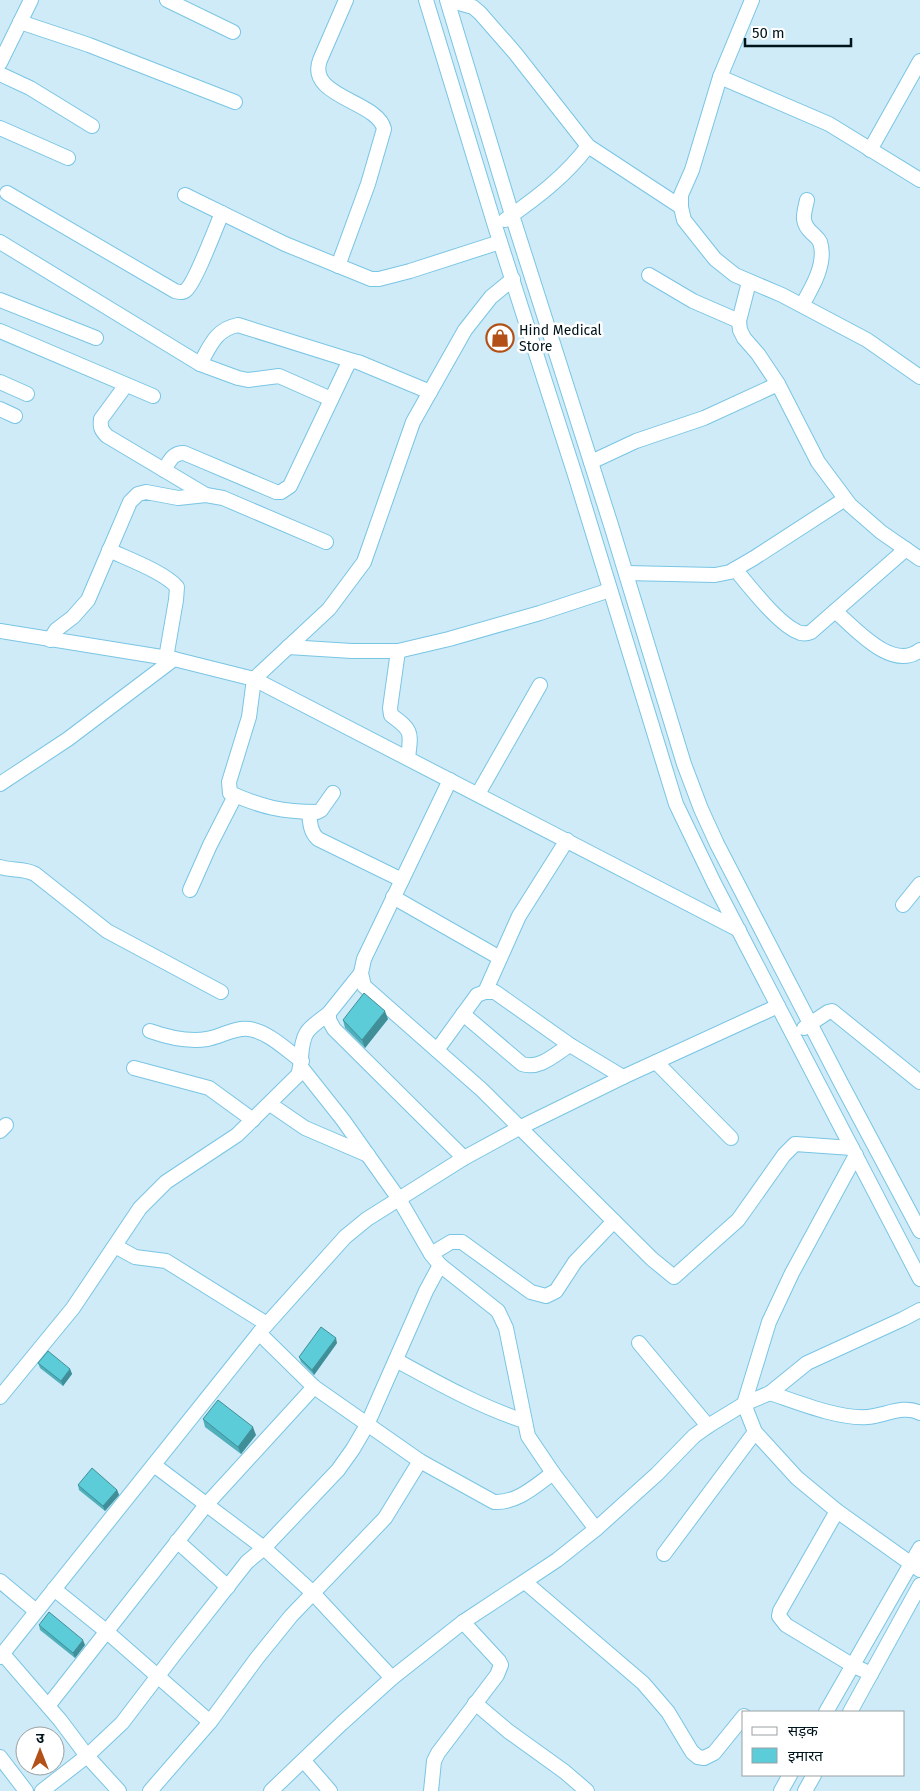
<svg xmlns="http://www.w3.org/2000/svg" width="920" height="1791" viewBox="0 0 920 1791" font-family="'Fira Sans','Noto Sans Devanagari',sans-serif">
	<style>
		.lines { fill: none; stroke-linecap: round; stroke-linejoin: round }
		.minor-casing { stroke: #79c5e4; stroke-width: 16 }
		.minor { stroke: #fff; stroke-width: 14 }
		.wall { fill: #4fafbb }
		.shaded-wall { fill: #408f98 }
		.building { fill: #5cccd9; stroke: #408f98 }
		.labels { text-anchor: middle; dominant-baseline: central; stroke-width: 5; stroke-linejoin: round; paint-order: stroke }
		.poi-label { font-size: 14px; fill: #00141c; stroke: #fff; text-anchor: start }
	</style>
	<rect width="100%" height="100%" fill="#ceebf7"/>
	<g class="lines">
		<g class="minor-casing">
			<g id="minor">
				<polyline points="167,0 233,32"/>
				<polyline points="426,0 495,226 576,478 676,804 714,883 920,1279"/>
				<polyline points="447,0 512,215 611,525 684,764 701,809 717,844 841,1083 920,1231"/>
				<polyline points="448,0 473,7 480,13 515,53 588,146 681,207"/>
				<polyline points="752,0 720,77 692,170 681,195 681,207 684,220 715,259 735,275 782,295 867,340 920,377"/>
				<polyline points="20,22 89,45 235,102"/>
				<polyline points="0,63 31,0"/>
				<polyline points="0,74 30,88 92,126"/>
				<polyline points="720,77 829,124 920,180"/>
				<polyline points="0,128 68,158"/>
				<polyline points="870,150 920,61"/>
				<path d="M7 193 175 291C178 292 183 293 186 290 195 283 216 227 222 213"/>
				<polyline points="185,195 285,244 371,279 379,279 410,271 500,242"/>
				<path d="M505 220C535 199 566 176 588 146"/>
				<polyline points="0,242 200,364 238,378 248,380 279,376 331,399"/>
				<path d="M338 266 368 184 384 129C378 101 306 97 320 60L346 0"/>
				<polyline points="649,275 693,301 739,321"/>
				<polyline points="749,282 739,321 740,330 744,338 758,354 778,384 818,462 850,505 881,532 920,559"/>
				<polyline points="0,300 96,338"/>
				<path d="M802 305C812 288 827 263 820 242 818 238 815 236 812 233 800 222 804 214 807 200"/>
				<polyline points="0,331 153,396"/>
				<path d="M200 364C210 346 216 329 238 325L353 361"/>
				<polyline points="0,382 27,394"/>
				<path d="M126 385 101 419C100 427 101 430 107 436L206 495"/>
				<polyline points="0,409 15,416"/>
				<polyline points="591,462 636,441 704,418 778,384"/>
				<path d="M164 470C170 461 172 453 184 453L276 492H281L290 486 348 364 353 361 358 362 430 392"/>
				<path d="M109 550C128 559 164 572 177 587L176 600 166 658"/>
				<path d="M735 569C749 586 777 622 796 631 801 634 806 634 811 632L906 549"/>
				<polyline points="626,573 715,575 730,572 754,558 845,499"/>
				<path d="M835 611C855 628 892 672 920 650"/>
				<polyline points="0,631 174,659 254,679 739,930"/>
				<polyline points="50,640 56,630 73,617 88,600 130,502 138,494 146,492 178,498 206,495 223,498 326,542"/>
				<polyline points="288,647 352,651 398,651 449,639 540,613 610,590"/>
				<path d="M398 651 390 708 391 715C413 731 411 732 408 758"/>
				<polyline points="450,780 364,959 361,973 364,986 482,1090 652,1259 674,1277 738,1220 784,1155 795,1144 852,1148"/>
				<polyline points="0,784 68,739 174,659"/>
				<path d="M333 793 321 810 317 812C282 812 262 807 230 793L229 782 249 717 254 679 329 609 364 562 413 422 465 330 491 297 513 279"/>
				<polyline points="478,794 540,685"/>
				<path d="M309 812C310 822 310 832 318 839L402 880"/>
				<path d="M0 867C12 871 23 868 35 874L107 931 221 992"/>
				<polyline points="190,890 210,845 235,796"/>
				<polyline points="393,897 500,958"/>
				<polyline points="903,905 920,884"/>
				<polyline points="361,973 329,1013 329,1020 334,1029 464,1158"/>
				<polyline points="485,992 519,916 567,840"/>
				<path d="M463 1014 522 1064C540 1070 555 1054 570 1045"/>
				<polyline points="804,1028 828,1012 832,1011 920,1082"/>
				<path d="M150 1031C167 1037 189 1042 207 1039 220 1037 235 1027 249 1029 269 1032 286 1050 302 1061"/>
				<polyline points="437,1050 477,995 485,992 495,992 570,1045 623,1077"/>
				<polyline points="656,1062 731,1138"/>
				<polyline points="134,1068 209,1088 253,1120"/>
				<polyline points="270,1104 305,1128 368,1155"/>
				<polyline points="0,1131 6,1125"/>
				<polyline points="856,1155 792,1273 769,1322 744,1404 755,1432 797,1478 837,1511 920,1570"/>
				<polyline points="115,1246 135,1257 166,1261 267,1324"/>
				<polyline points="431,1254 451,1242 462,1242 531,1292 546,1296 556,1291 575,1262 614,1221"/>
				<path d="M259 1333 314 1387 420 1461 494 1502C517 1503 534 1487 553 1473"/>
				<polyline points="639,1343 708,1426"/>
				<path d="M396 1360C438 1383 479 1406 524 1421"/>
				<path d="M770 1393C797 1402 838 1419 867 1417 884 1416 904 1404 920 1413"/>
				<path d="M0 1397 73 1308 140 1208 166 1182 237 1135 298 1075C303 1062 299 1044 307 1032 312 1025 322 1019 329 1013"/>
				<polyline points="154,1465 264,1548 312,1592 392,1678"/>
				<polyline points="837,1511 780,1611 779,1616 786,1625 852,1665 871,1674"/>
				<polyline points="596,1529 657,1474 694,1436 708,1426 744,1404 770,1393 807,1363 903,1319 920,1310"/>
				<polyline points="177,1541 228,1587"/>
				<polyline points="664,1554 755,1432"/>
				<polyline points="0,1581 36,1611"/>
				<polyline points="525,1582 643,1683 668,1712 692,1752 698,1757 704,1758 714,1753 744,1716"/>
				<polyline points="54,1589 106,1631 210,1722"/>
				<polyline points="3,1654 60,1720 87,1756 119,1791"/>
				<polyline points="0,1657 259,1333 345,1237 367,1219 464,1158 519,1128 623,1077 778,1006"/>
				<polyline points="475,1703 508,1731 565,1772 587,1791"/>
				<polyline points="48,1706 206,1505 314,1387"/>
				<polyline points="826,1712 920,1548"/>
				<polyline points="850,1712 920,1585"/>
				<polyline points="0,1757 26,1791"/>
				<polyline points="304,1761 330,1791"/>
				<polyline points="42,1791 87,1756 122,1723 177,1651 247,1562 264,1548 338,1470 353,1449 367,1425 426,1291 440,1265"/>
				<polyline points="150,1791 210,1722 257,1658 291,1616 385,1518 420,1461"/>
				<polyline points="271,1791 341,1724 392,1678 463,1622 557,1560 596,1529 553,1473 528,1436 506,1328 498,1311 440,1265 431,1254 399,1199 343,1120 301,1067"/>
				<polyline points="431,1791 434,1761 438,1753 497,1675 501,1665 499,1661 463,1622"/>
				<polyline points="781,1791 790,1775"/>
				<polyline points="805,1791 814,1775"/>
			</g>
		</g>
		<use href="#minor" class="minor"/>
	</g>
	<g class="wall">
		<polygon points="388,1019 365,1048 345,1028 343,1020"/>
		<polygon points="337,1343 314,1375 301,1362 299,1357"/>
		<polygon points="38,1363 70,1369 72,1374 63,1386 40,1368"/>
		<polygon points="203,1419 256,1435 241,1454 205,1427"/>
		<polygon points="78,1485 117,1490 119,1495 105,1511 79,1490"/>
		<polygon points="39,1625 85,1645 75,1658 40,1630"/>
	</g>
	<g class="shaded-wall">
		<polygon points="385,1011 388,1019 365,1048 362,1040"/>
		<polygon points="336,1338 337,1343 314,1375 312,1370"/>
		<polygon points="70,1369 72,1374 63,1386 61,1381"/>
		<polygon points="253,1427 256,1435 241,1454 238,1447"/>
		<polygon points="117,1490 119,1495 105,1511 103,1506"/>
		<polygon points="83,1640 85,1645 75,1658 73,1653"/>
	</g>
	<g class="building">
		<polygon points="364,993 385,1011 362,1040 343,1020"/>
		<polygon points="321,1327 336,1338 312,1370 299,1357"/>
		<polygon points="48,1351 70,1369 61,1381 38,1363"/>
		<polygon points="218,1400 253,1427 238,1447 203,1419"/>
		<polygon points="92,1468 117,1490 103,1506 78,1485"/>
		<polygon points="49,1612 83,1640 73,1653 39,1625"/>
	</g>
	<defs>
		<g id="shop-ring" transform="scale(1.4375)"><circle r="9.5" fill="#fff" stroke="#b25017" stroke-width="1.5"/><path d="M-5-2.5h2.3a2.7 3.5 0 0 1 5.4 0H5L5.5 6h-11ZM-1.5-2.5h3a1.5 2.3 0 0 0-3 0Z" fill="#b25017"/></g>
	</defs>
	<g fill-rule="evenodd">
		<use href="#shop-ring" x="500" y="338"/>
	</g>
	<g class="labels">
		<g class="poi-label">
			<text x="519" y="330">Hind Medical<tspan x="519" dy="16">Store</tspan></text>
		</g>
	</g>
	<rect x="742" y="1711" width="162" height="65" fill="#ffffff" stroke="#99a1a4"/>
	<rect x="752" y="1727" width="25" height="8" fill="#ffffff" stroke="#99a1a4"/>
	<text x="788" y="1736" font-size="15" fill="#00141c">सड़क</text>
	<rect x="752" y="1748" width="25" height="15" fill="#5cccd9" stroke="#99a1a4"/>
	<text x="788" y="1761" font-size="15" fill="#00141c">इमारत</text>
	<g transform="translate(40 1751)"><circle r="24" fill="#ffffff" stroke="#99a1a4"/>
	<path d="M0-4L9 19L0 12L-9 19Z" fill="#b25017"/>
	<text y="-8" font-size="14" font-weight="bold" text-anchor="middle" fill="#00141c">उ</text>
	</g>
	<path d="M745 38v8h106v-8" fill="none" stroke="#00141c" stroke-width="2.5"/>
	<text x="752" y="38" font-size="15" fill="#00141c" stroke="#ffffff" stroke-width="4" paint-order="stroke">50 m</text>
</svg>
